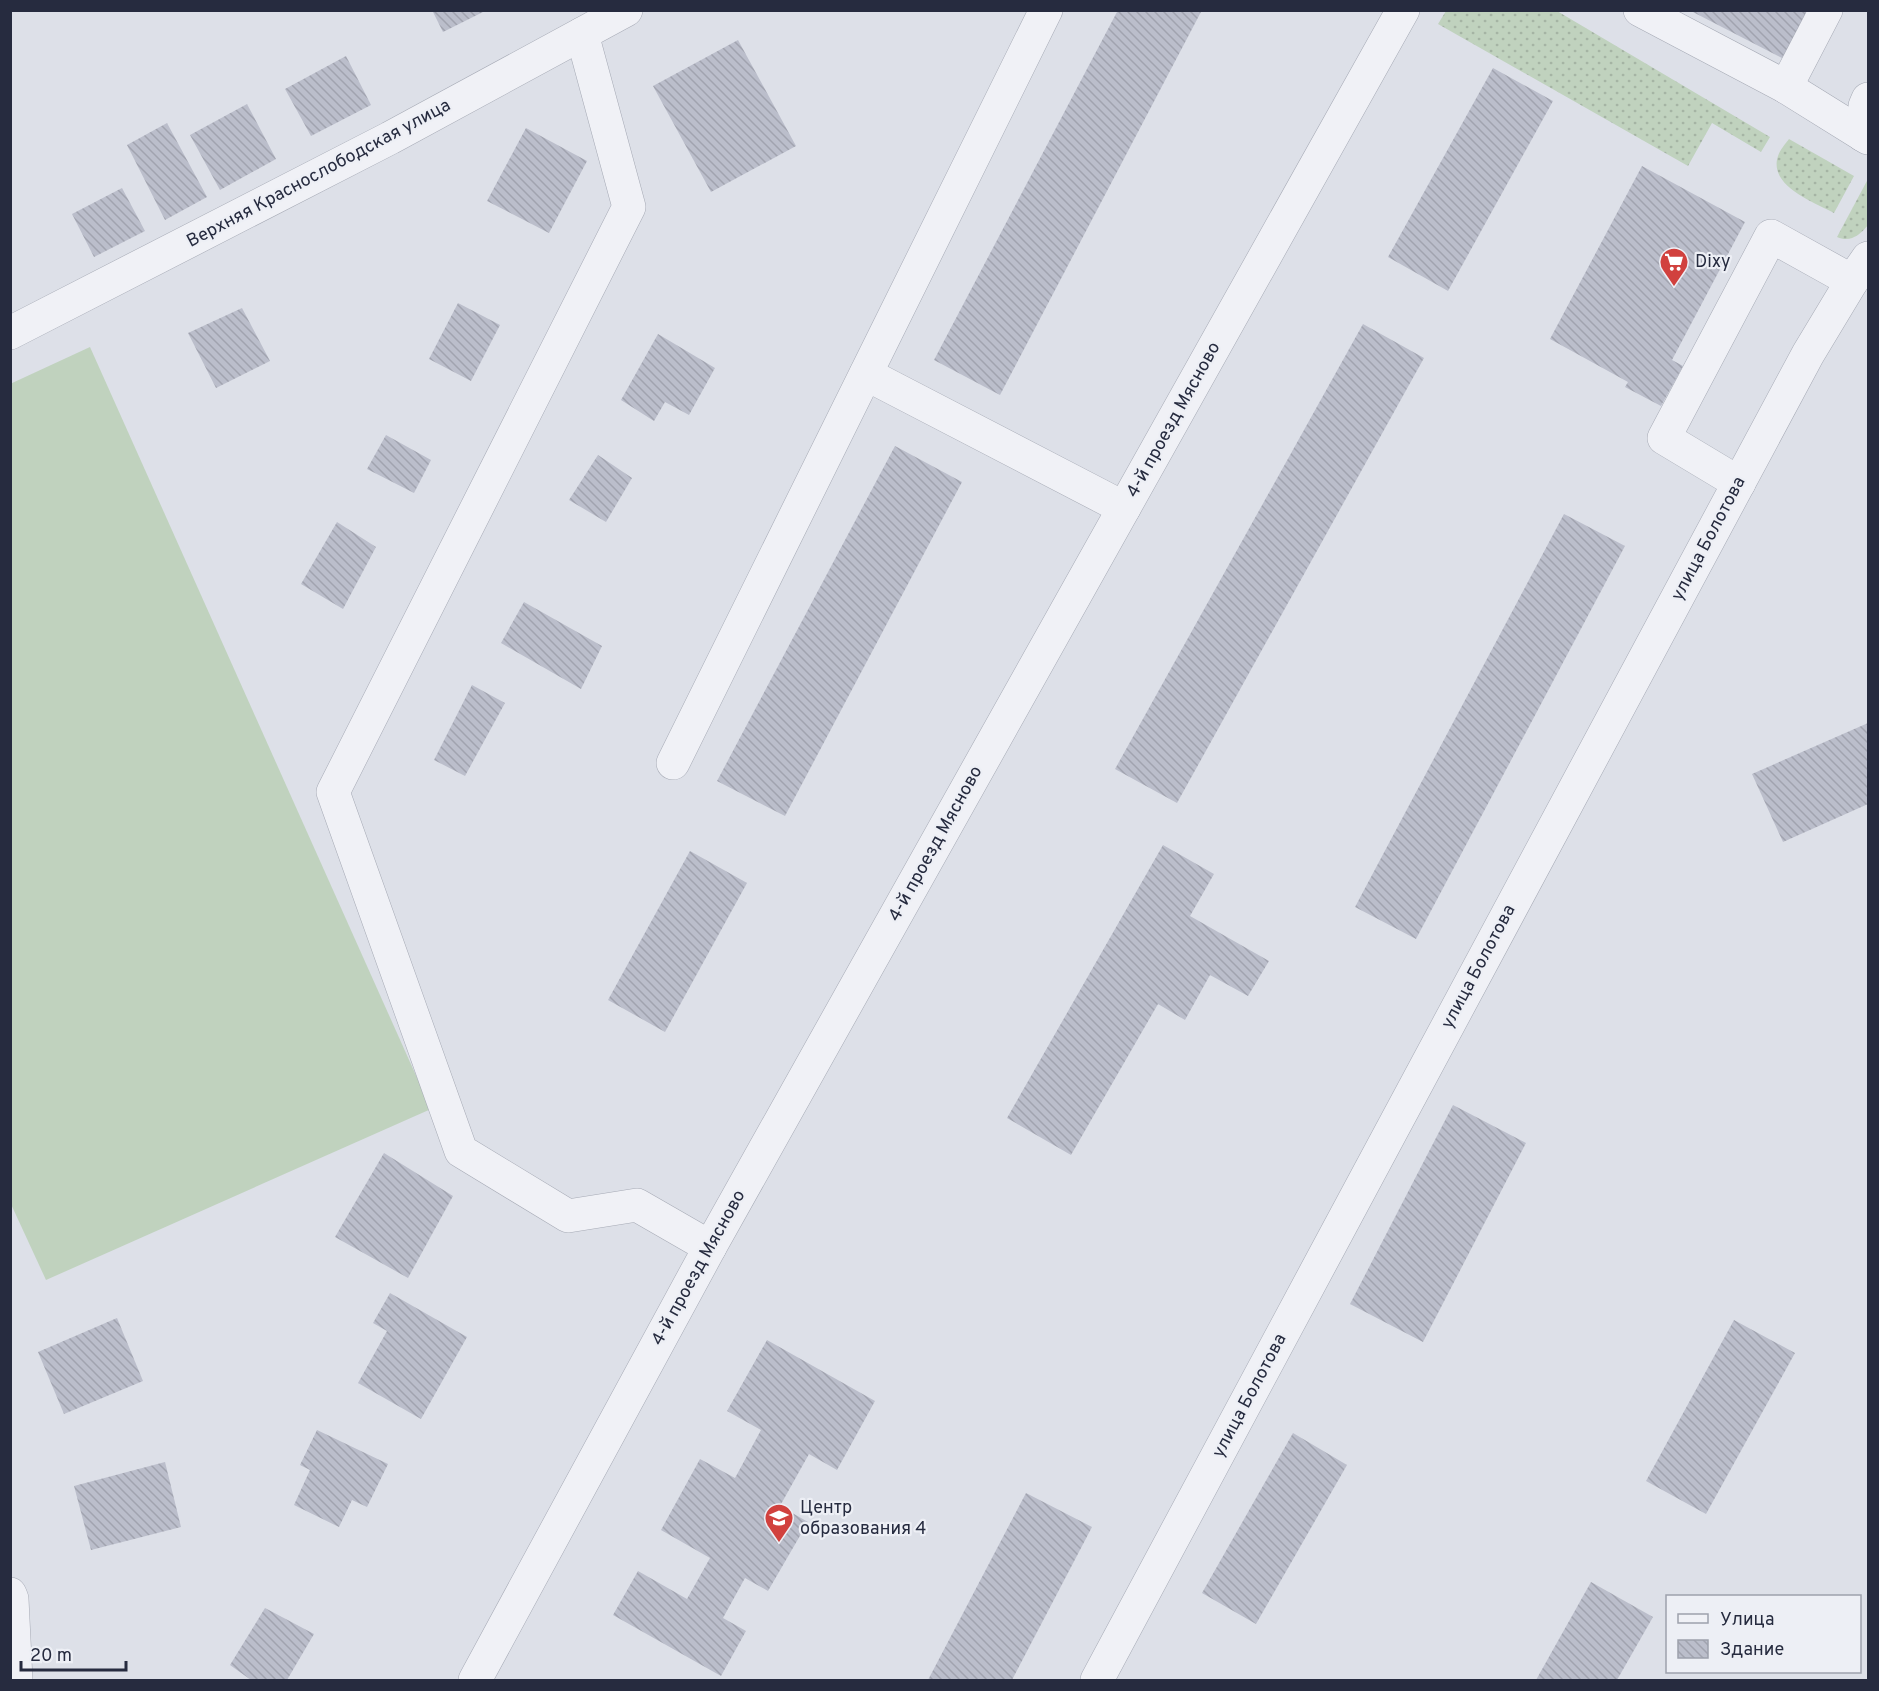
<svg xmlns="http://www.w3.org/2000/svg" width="1879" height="1691" viewBox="0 0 1879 1691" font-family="Overpass,sans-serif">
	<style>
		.grass { fill: url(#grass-dots) }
		.pitch { fill: #c0d2be }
		.building { fill: url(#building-back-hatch) }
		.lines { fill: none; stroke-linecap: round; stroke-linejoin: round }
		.minor-casing { stroke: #a6aab5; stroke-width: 34 }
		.minor { stroke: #f0f1f6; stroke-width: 33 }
		.labels { text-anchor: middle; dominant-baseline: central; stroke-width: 4.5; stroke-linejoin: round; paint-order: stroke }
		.street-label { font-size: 18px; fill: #262b3f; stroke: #edeff5 }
		.poi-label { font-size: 18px; fill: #262b3f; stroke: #edeff5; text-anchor: start }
	</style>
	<defs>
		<pattern id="grass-dots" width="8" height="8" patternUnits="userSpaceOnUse" patternTransform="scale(1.5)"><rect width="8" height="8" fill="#c0d2be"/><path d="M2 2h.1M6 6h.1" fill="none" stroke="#a5b4a4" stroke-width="1.8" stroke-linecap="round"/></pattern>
		<pattern id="building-back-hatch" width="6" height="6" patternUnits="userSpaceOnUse" patternTransform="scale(1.5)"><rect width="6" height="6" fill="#bbbecb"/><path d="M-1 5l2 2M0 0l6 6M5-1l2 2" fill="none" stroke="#a1a3af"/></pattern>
	</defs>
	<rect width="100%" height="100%" fill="#dde0e8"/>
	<g class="grass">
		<polygon points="1446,11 1557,11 1770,137 1761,152 1712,123 1688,166 1438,24"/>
		<path d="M1789 139 1854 176 1834 213C1814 202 1768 186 1778 156 1780 150 1785 144 1789 139Z"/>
		<path d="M1868 179V225C1860 235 1850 243 1837 237Z"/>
	</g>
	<polygon class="pitch" points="90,347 431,1109 46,1280 10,1202 10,384"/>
	<g class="building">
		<polygon points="432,10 487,10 443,32"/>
		<polygon points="1118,10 1202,10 1000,395 934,360"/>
		<polygon points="1689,10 1811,10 1786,60"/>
		<polygon points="738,40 796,146 711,192 653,86"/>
		<polygon points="346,56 371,105 311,136 285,89"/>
		<polygon points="1493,68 1553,101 1448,291 1388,257"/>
		<polygon points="247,104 276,159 220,190 190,135"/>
		<polygon points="167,123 207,197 165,220 127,145"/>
		<polygon points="526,128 587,161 549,233 487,201"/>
		<polygon points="1642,166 1745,222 1672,360 1683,366 1661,406 1625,387 1628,382 1550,339"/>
		<polygon points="122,188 145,231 94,257 72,214"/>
		<polygon points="458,303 500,325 471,381 429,359"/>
		<polygon points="242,308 270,361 216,388 188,333"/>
		<polygon points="1363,324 1424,358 1177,803 1115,769"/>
		<polygon points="658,334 715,368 689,415 665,402 654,421 621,400"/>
		<polygon points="386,435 431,460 414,493 367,469"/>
		<polygon points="895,446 962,482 785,816 717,781"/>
		<polygon points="598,455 632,478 606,522 569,500"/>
		<polygon points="1564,514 1625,546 1416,939 1355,907"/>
		<polygon points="337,522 376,547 343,609 301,584"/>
		<polygon points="524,602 602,646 581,689 501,643"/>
		<polygon points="472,685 505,703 465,776 434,760"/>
		<polygon points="1868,723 1868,804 1783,842 1752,774"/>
		<polygon points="1163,845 1214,874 1190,916 1269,961 1248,996 1210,975 1185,1020 1158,1004 1071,1155 1007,1118"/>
		<polygon points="690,851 747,883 665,1032 608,1000"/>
		<polygon points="1453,1105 1526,1143 1423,1342 1350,1304"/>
		<polygon points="384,1153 453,1196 408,1278 335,1237"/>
		<polygon points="390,1293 467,1337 421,1419 358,1383 387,1331 373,1323"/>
		<polygon points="117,1318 143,1381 64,1414 38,1352"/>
		<polygon points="1734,1320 1795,1353 1706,1514 1646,1481"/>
		<polygon points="767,1340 875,1401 837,1470 809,1454 780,1506 808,1522 768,1591 745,1578 723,1618 746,1631 721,1676 613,1615 638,1571 687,1599 710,1558 661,1530 700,1459 735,1478 761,1430 727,1411"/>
		<polygon points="317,1430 388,1464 367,1507 352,1500 339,1527 294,1505 310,1470 300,1465"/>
		<polygon points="1293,1433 1347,1465 1256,1624 1202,1593"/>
		<polygon points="165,1462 181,1527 91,1550 74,1486"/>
		<polygon points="1026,1493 1092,1527 1012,1680 928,1680"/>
		<polygon points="1591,1582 1653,1617 1617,1680 1536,1680"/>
		<polygon points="265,1608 314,1634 287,1680 251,1680 230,1665"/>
	</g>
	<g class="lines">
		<g class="minor-casing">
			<g id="minor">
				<polyline points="1640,10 1786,87 1868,138"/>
				<polyline points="582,34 629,207 333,792 461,1151 568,1216 637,1205 710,1247"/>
				<polyline points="1786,87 1826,10"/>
				<polyline points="1863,135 1865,106 1868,99"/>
				<polyline points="10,333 390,138 626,10"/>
				<polyline points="866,374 1124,508"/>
				<polyline points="1739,483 1664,438 1771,236 1852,281"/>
				<polyline points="673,763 1046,10"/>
				<polyline points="10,1594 12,1599 16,1680"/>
				<polyline points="475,1680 710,1247 1403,10"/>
				<polyline points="1097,1680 1808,354 1852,281 1868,258"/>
			</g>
		</g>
		<use href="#minor" class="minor"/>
	</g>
	<defs>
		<g id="supermarket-pin" transform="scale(1.5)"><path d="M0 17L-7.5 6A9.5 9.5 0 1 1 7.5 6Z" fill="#d1413e" stroke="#edeff5"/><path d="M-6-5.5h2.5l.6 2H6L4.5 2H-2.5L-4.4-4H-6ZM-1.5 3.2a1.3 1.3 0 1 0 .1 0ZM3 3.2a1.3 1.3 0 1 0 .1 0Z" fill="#fff"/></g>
		<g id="school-pin" transform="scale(1.5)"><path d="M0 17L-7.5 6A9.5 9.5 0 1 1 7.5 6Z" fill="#d1413e" stroke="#edeff5"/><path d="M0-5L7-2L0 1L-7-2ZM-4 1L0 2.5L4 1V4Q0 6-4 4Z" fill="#fff"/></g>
	</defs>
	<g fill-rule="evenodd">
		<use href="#supermarket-pin" x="1674" y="262"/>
		<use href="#school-pin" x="779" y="1518"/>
	</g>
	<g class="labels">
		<g class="street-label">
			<text transform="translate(319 174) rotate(-28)">Верхняя Краснослободская улица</text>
			<text transform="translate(1174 420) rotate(-61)">4-й проезд Мясново</text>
			<text transform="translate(1709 539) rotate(-62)">улица Болотова</text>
			<text transform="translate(936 844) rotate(-61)">4-й проезд Мясново</text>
			<text transform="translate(1479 967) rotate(-62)">улица Болотова</text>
			<text transform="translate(699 1268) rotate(-61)">4-й проезд Мясново</text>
			<text transform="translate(1250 1396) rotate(-62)">улица Болотова</text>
		</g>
		<g class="poi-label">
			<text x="1695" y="262">Dixy</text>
			<text x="800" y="1508">Центр<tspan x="800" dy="21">образования 4</tspan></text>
		</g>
	</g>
	<rect width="1879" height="1691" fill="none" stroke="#262b3f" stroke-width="24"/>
	<rect x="1666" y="1595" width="195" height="78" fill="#edeff5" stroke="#9da1ac" stroke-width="1.5"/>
	<rect x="1678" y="1614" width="30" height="9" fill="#f0f1f6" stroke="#9da1ac" stroke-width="1.5"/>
	<text x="1720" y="1625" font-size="18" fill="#262b3f">Улица</text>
	<rect x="1678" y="1640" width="30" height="18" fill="url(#building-back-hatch)" stroke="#9da1ac" stroke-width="1.5"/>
	<text x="1720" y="1655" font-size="18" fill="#262b3f">Здание</text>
	<path d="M21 1661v9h105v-9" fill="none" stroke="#262b3f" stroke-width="3"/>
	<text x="30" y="1661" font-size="18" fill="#262b3f" stroke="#edeff5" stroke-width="4.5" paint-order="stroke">20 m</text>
</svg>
